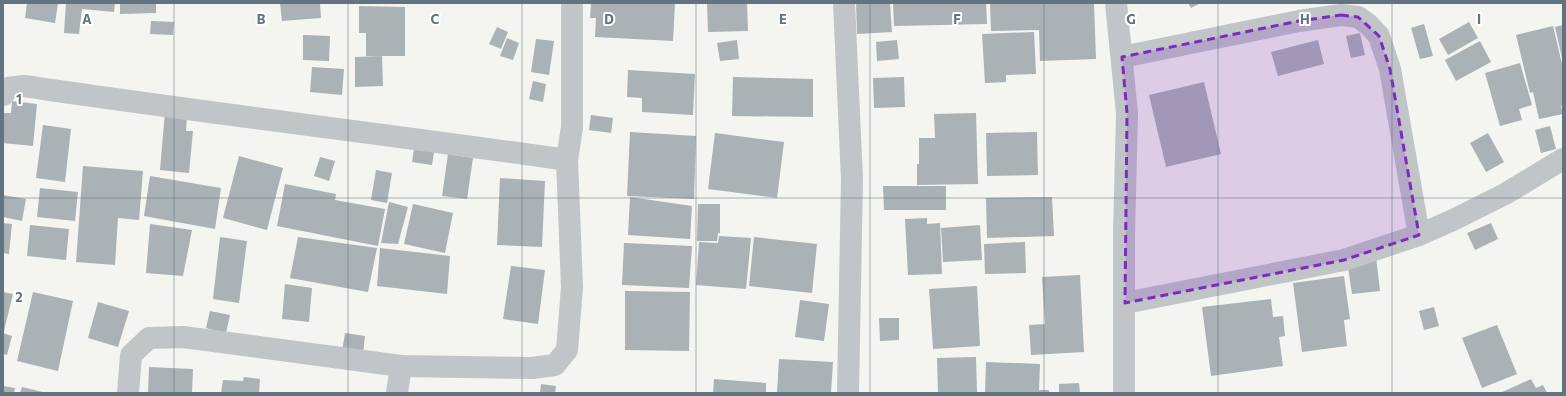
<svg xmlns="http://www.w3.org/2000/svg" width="1566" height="396" viewBox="0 0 1566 396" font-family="Commissioner,sans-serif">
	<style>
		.building { fill: #aab2b6 }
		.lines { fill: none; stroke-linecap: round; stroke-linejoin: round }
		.minor { stroke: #c1c5c8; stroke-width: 22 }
		.marked { fill: #7b2cbf; fill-opacity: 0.2; stroke: #7b2cbf; stroke-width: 3; stroke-dasharray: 8 5; stroke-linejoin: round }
		.grid { fill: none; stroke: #627481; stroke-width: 1; stroke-opacity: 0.55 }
		.grid-label { font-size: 13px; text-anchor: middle; font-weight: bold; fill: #627481; stroke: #fff; stroke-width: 4; stroke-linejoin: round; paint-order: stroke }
	</style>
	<rect width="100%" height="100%" fill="#f4f4f0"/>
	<g class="building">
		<polygon points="27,3 58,3 55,23 25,18"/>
		<polygon points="66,3 115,3 114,12 82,9 79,34 64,33"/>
		<polygon points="120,3 156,3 156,13 120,14"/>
		<polygon points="280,3 320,3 321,18 282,21"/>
		<polygon points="591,3 675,3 673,41 595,37 596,18 590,18"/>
		<polygon points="707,3 747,3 748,31 708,32"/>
		<polygon points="856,3 890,3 892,32 857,34"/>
		<polygon points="893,3 986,3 987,24 894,26"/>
		<polygon points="990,3 1094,3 1096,59 1040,61 1039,30 991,31"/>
		<polygon points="1188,3 1201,3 1191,8"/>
		<polygon points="359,6 405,7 405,56 366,56 366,33 359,33"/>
		<polygon points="151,21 174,22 173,35 150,34"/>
		<polygon points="1469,22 1478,38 1448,55 1439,39"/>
		<polygon points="1424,24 1433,56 1420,59 1411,28"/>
		<polygon points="1563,25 1563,58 1562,58 1555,27"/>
		<polygon points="1553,26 1563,68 1563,106 1561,106 1563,114 1539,119 1533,92 1530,93 1516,35"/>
		<polygon points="497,27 508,32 501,49 489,44"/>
		<polygon points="1034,32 1036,74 1006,75 1006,82 985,83 982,34"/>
		<polygon points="1360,33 1365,55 1351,58 1346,36"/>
		<polygon points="303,35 330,36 329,61 303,60"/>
		<polygon points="507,38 519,43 513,60 500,56"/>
		<polygon points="536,39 554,41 549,75 531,72"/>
		<polygon points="737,40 739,59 720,61 717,43"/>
		<polygon points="897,40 899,59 877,61 876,42"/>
		<polygon points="1318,40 1324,64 1278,76 1271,52"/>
		<polygon points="1480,41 1491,62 1456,81 1445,60"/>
		<polygon points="382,56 383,86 355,87 355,57"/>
		<polygon points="1520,63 1532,105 1519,109 1522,120 1500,126 1485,73"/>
		<polygon points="312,67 344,69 342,95 310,92"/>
		<polygon points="628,70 695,74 693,115 642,112 642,98 627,97"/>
		<polygon points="733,77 813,79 813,117 732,116"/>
		<polygon points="904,77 905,107 874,108 873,78"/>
		<polygon points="533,81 546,84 543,102 529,99"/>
		<polygon points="1204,82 1221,154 1166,167 1149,95"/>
		<polygon points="12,101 37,104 33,146 3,143 3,113 11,113"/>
		<polygon points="165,112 187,114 186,131 193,131 189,173 160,170"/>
		<polygon points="976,113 978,184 917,185 917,164 919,164 919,138 935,138 934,114"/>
		<polygon points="591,115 613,118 611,133 589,130"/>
		<polygon points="43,125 71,129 65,182 36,178"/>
		<polygon points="1550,126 1556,149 1541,153 1535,130"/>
		<polygon points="630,132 696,136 694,199 627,196"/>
		<polygon points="1037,132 1038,175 987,176 986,133"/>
		<polygon points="715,133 784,142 777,198 708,189"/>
		<polygon points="1488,133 1504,162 1486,172 1470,143"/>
		<polygon points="415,142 435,146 432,165 412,162"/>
		<polygon points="448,154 473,158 467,199 442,196"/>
		<polygon points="239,156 283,168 267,230 223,218"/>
		<polygon points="320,157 335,161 329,181 314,176"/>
		<polygon points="83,166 143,171 139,220 118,218 115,265 76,262"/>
		<polygon points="376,170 392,173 387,203 371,200"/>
		<polygon points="150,176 221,188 215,229 144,216"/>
		<polygon points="500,178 545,181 542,247 497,245"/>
		<polygon points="285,184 336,194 335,200 385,209 378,246 277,226"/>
		<polygon points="883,186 946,186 946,210 884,210"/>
		<polygon points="40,188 78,192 75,221 37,217"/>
		<polygon points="3,195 26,199 22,221 3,217"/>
		<polygon points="630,197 692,206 690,239 628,235"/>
		<polygon points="1052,197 1054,236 987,238 986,198"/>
		<polygon points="389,202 408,207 398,244 381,243"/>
		<polygon points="413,204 453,213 445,253 404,244"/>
		<polygon points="698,204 720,204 720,233 718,233 717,241 697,241"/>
		<polygon points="927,218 927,224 940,223 942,274 908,275 905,219"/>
		<polygon points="3,223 12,224 9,254 3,253"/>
		<polygon points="1491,223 1498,239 1475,250 1467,233"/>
		<polygon points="150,224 192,230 183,276 146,273"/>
		<polygon points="30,225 69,229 66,260 27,256"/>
		<polygon points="980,225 982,260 943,262 941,228"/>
		<polygon points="719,236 751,238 746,289 696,285 699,242 718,243"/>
		<polygon points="220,237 247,241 239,303 213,299"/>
		<polygon points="298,237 377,248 368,292 290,278"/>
		<polygon points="754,237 817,244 812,293 749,286"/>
		<polygon points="1025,242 1026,273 985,274 984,244"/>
		<polygon points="624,243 692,246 689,288 622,285"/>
		<polygon points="380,248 450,256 447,294 377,286"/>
		<polygon points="1376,257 1380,291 1352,294 1347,261"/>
		<polygon points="511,266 545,270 538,324 503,319"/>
		<polygon points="1080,275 1084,352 1031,355 1029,325 1045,324 1042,277"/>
		<polygon points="1344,276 1350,319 1344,320 1347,346 1302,352 1293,283"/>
		<polygon points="285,284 312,288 309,322 282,319"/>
		<polygon points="977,286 980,346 933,349 929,289"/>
		<polygon points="625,291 690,292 689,351 625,350"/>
		<polygon points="3,292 13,294 4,331 3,331"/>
		<polygon points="33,292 73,301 58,371 17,361"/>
		<polygon points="1271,299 1273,317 1283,316 1285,336 1279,337 1283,366 1211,376 1202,307"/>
		<polygon points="800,300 829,304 824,341 795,337"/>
		<polygon points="98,302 129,311 118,347 88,338"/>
		<polygon points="1434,307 1439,326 1424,330 1419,311"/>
		<polygon points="210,311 230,315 226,333 206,328"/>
		<polygon points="879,318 899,318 899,340 880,341"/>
		<polygon points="1497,325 1517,374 1482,388 1462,338"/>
		<polygon points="3,333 12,336 7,355 3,354"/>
		<polygon points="345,333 365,336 363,354 342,351"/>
		<polygon points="976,357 977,393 938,393 937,358"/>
		<polygon points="779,359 833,362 831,393 777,392"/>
		<polygon points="986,362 1040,364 1039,390 1049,390 1049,393 985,393"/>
		<polygon points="149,367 193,369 192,393 148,393"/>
		<polygon points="244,377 260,379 259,393 221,393 223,380 243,381"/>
		<polygon points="714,379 766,383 766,393 713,393"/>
		<polygon points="1531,379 1536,388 1543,385 1547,393 1500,393"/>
		<polygon points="1079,383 1080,393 1059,393 1059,384"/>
		<polygon points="541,384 556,386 555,393 540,393"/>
		<polygon points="3,386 15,388 14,393 3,393"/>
		<polygon points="22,387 43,392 43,393 20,393"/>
	</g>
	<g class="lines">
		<g class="minor">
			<polyline points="844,3 852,179 848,393"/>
			<polyline points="1116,3 1127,113 1124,234 1124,393"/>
			<polyline points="1122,57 1299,21 1341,15 1358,17 1369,25 1379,36 1390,69 1419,235"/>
			<path d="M3 95 8 88 24 86C205 113 386 134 567 160"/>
			<polyline points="1125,303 1344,260 1419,235 1453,220 1505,194 1563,159"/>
			<polyline points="128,393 131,355 149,338 183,337 401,366 532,368 555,365 567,350 572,287 567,160 572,127 572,3"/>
			<polyline points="397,393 401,366"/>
		</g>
	</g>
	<path class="marked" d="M1341 15 1358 17 1379 36 1390 69 1419 235 1344 260 1125 303 1127 113 1122 57 1299 21Z"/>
	<path class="grid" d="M174 3V393M348 3V393M522 3V393M696 3V393M870 3V393M1044 3V393M1218 3V393M1392 3V393M3 198H1563"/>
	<g class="grid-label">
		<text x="87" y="24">A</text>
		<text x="261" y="24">B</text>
		<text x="435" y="24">C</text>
		<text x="609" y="24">D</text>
		<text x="783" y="24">E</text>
		<text x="957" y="24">F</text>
		<text x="1131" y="24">G</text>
		<text x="1305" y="24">H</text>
		<text x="1479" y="24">I</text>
		<text x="19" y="104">1</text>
		<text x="19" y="302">2</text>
	</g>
	<rect width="1566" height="396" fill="none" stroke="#627481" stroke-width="8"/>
</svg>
